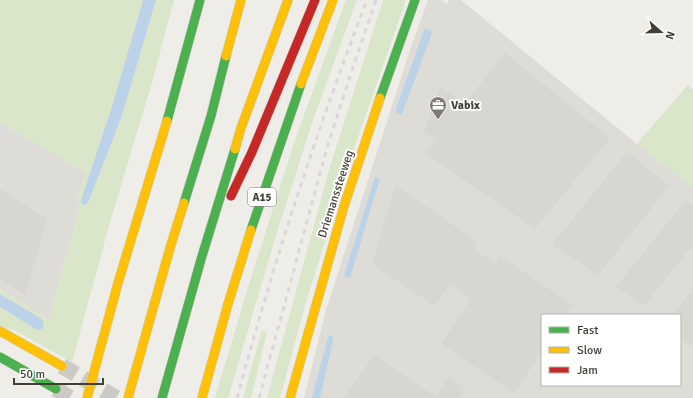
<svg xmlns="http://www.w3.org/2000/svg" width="693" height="398" viewBox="0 0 693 398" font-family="Signika,sans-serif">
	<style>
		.industrial { fill: #dedcd6; fill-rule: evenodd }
		.green { fill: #d9e6ca }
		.parking { fill: #dddcd8 }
		.water { fill: #bcd2e8 }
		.building { fill: #d7d6d1 }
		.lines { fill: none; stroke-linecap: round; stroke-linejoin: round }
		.secondary-tunnel { stroke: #cccac4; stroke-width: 16; stroke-dasharray: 16 8; stroke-linecap: butt }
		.fast-casing { stroke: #cccac0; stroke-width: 10 }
		.slow-casing { stroke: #cccac0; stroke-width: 10 }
		.jam-casing { stroke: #cccac0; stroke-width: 10 }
		.fast { stroke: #4caf50; stroke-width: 9 }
		.slow { stroke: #ffc107; stroke-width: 9 }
		.jam { stroke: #c62828; stroke-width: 9 }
		.rail { stroke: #d8d8d7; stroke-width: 3; stroke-dasharray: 5 5; stroke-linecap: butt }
		.labels { text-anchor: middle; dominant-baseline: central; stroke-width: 4; stroke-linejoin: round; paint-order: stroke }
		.shield { fill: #fff; stroke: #7b7972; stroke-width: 1 }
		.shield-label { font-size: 11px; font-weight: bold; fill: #423f35 }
		.poi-label { font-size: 12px; font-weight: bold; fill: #423f35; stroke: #fff; text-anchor: start }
		.street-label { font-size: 12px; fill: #423f35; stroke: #fff }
	</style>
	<rect width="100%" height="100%" fill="#eeede8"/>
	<g class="industrial">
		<path d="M428 0H442L447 4 449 0H461L637 144 688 85 693 90V398H304L326 310 411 47ZM542 315H680V385H542Z"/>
		<polygon points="0,123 86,173 77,199 80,205 49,320 0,289"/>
	</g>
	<g class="green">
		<polygon points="0,0 143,0 113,103 81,200 85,205 88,203 122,116 156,0 174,0 151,86 110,222 72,362 14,330 0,327 0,307 37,330 41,319 0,294 0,289 49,320 80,205 77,199 86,173 0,123"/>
		<polygon points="346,0 357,0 313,120 274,242 228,398 215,398 249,284 295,140"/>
		<polygon points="383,0 406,0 354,149 305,305 280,398 267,398 329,170"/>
		<polygon points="688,85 693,90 693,188 637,144"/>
		<polygon points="262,330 267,332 251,398 243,398"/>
	</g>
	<polygon class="parking" points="0,123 67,162 36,212 0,189"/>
	<g class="water">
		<polygon points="143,0 156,0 122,116 88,203 85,205 82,204 81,200 113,103"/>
		<polygon points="426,29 432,31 432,33 402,114 400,115 396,112 396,109 424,30"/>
		<polygon points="375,177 380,178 350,278 344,276"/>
		<polygon points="0,294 42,319 44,325 42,329 37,330 0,307"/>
		<polygon points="330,335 333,336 333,340 320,398 312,398 328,337"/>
	</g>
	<g class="building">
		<polygon points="505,53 610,138 535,229 425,153 435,140 424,132 441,86 464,104"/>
		<polygon points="627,152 669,186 598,275 552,245"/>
		<polygon points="395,185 478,242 473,249 495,263 500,256 573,305 566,315 542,315 542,351 514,393 441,344 471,298 450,284 435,306 372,264"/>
		<polygon points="0,189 47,219 25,295 0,279"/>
		<polygon points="686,200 693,206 693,245 644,306 616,287"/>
		<polygon points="693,289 693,346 680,338 680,315 672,315"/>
		<polygon points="374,355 436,397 449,377 465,388 459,398 344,398"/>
	</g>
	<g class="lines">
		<g class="secondary-tunnel">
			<polyline points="62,366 116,398"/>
			<polyline points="56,389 70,398"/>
		</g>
		<g class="fast-casing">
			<g id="fast">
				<polyline points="380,98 415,0"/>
				<polyline points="167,121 200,0"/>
				<polyline points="184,203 211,116 226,56"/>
				<polyline points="251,230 301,84"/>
				<polyline points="0,357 56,389"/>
				<polyline points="162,398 202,256 235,149"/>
			</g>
		</g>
		<g class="slow-casing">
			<g id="slow">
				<polyline points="226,56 241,0"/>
				<polyline points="301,84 333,0"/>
				<polyline points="235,149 241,128 288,0"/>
				<polyline points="0,331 62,366"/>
				<polyline points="87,398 118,283 167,121"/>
				<polyline points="128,398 170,248 184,203"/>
				<polyline points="202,398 228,304 251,230"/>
				<polyline points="290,398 344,206 380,98"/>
			</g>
		</g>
		<g class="jam-casing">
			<polyline id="jam" points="231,196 252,152 315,0"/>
		</g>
		<use href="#fast" class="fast"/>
		<use href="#slow" class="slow"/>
		<use href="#jam" class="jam"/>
		<g class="rail">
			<path d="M237 398C273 264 317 130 367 0"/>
			<polyline points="259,398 327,148 353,67 376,0"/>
		</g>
	</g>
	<defs>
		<g id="office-pin" transform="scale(0.9)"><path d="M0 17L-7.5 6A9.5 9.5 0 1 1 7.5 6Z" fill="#7e7c74" stroke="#fff"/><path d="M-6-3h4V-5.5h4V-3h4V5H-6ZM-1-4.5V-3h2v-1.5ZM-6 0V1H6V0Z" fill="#fff"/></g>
	</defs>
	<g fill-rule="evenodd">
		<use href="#office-pin" x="438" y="105"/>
	</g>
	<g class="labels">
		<rect class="shield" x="248" y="188" width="28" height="18" rx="3"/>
		<g class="shield-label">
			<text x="262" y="197">A15</text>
		</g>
		<g class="poi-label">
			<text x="451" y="105">Vabix</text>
		</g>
		<g class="street-label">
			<text transform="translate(336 194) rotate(-72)">Driemanssteeweg</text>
		</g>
	</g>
	<rect x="541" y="314" width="140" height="72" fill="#ffffff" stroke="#b3b2ae"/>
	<rect x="549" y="327" width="20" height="6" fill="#4caf50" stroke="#b3b2ae"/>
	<text x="577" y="334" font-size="12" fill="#423f35">Fast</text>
	<rect x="549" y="347" width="20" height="6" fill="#ffc107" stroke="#b3b2ae"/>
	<text x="577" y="354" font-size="12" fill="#423f35">Slow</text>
	<rect x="549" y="367" width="20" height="6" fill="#c62828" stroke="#b3b2ae"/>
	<text x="577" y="374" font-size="12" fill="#423f35">Jam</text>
	<g transform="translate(661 32) rotate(110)" stroke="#ffffff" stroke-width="3" paint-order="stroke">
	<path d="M0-3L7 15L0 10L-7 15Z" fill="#423f35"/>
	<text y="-6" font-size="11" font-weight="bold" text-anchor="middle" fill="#423f35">N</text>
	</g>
	<path d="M14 378v6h89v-6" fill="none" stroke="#423f35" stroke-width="2"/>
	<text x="20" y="378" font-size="12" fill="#423f35" stroke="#ffffff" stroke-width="3" paint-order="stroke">50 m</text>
</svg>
